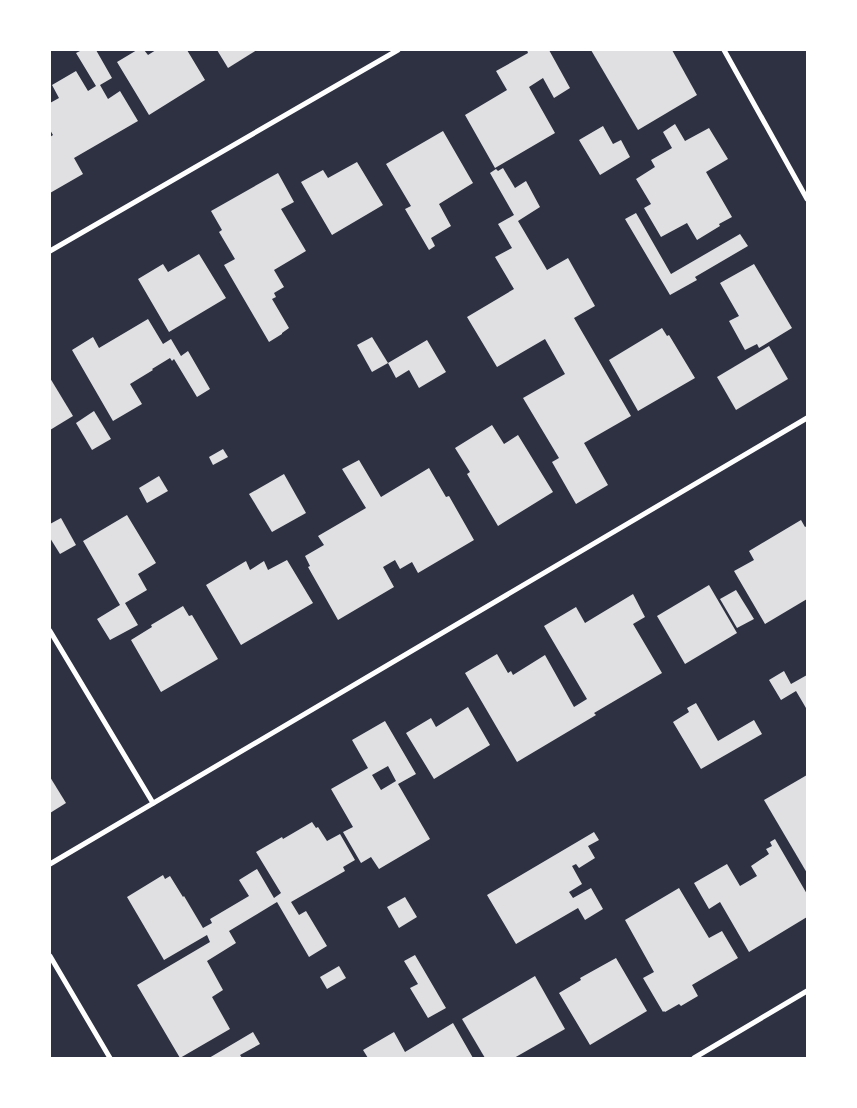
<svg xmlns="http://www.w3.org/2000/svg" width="857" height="1108" viewBox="0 0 857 1108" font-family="Cabin,sans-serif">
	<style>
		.building { fill: #e0e0e3; fill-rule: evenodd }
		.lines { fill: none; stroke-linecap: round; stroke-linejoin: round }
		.minor { stroke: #fff; stroke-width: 5 }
	</style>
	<rect width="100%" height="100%" fill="#2d3142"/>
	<g class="building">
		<polygon points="82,50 96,50 112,78 100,85 108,99 120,91 138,121 74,158 83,174 50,193 50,137 53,135 50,130 50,103 59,98 52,85 76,71 88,91 96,86 76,53"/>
		<polygon points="137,50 144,50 148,55 156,50 187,50 205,80 149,115 117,62"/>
		<polygon points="217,50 257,50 228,68"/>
		<polygon points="527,50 549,50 570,88 554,98 543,78 529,87 555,133 495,168 465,115 507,90 496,71 528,53"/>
		<polygon points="591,50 672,50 697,95 638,130"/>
		<polygon points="675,124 685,141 709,128 728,159 706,172 732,217 719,224 720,226 697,240 687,223 661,237 644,208 651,204 636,179 655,167 651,160 672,148 663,132"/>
		<polygon points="603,126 613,144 621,140 630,157 600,175 579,140"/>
		<polygon points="443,131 473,183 439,204 451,226 431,238 435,246 429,250 405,209 411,206 386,164"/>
		<polygon points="357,162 383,205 332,235 301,182 323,170 328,178"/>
		<polygon points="503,168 515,188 526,181 540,207 518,221 547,270 568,258 595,306 574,318 631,416 584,443 608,485 576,504 552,462 559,458 523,398 565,374 545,339 497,367 467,317 514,289 495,257 512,248 498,224 514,215 490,173 496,169 498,171"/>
		<polygon points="278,173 294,202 281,209 306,251 274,270 284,287 274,293 276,297 272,299 289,328 282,333 282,334 269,342 224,265 235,259 219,232 222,230 211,211"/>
		<polygon points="636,213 671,274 740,234 748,246 695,277 697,280 670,295 625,219"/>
		<polygon points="199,254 226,298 169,332 138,279 163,264 168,272"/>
		<polygon points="754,264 792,328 759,348 757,344 745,350 729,321 739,316 720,283"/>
		<polygon points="148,319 163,344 171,339 181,356 188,351 210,389 197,397 174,359 172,361 170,358 152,369 153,370 130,384 142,404 113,421 72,350 93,337 99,348"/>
		<polygon points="662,328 667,336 669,335 695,378 638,411 609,360"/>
		<polygon points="372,337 388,363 372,372 357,345"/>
		<polygon points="427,340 446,372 419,388 409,370 396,378 388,363"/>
		<polygon points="769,346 788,379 736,410 717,377"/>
		<polygon points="50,378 73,416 50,430"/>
		<polygon points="94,411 111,439 92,450 76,423"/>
		<polygon points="492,425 504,444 518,435 553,492 498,526 467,474 470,472 455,448"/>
		<polygon points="223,449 228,457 213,465 209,457"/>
		<polygon points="359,460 381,497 429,468 446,497 449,496 474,540 418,573 412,562 400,569 395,560 383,567 394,587 338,620 308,567 310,566 305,556 324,545 318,536 366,508 342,469"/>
		<polygon points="284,474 306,513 272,532 249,494"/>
		<polygon points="159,476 168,491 147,503 139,488"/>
		<polygon points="127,515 156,563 138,574 147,590 125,603 138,625 110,640 97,619 120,605 83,541"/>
		<polygon points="61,518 76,545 60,554 50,538 50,524"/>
		<polygon points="801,520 805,527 807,526 807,599 765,624 734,571 754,560 749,551"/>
		<polygon points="287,560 313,603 241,645 206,585 246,561 250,570 264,561 268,570"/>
		<polygon points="709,585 737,633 685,664 657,616"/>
		<polygon points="736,590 754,619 737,628 720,599"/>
		<polygon points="633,594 645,617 633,624 662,673 594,713 596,715 517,762 465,673 497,654 508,673 511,671 513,675 545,655 574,707 587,699 544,626 576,607 585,623"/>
		<polygon points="183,606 189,616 192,615 218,659 161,692 131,640 152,627 151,625"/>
		<polygon points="784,671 791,684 807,675 807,707 806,708 796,691 781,700 769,680"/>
		<polygon points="696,703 718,741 754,720 762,734 701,769 673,722 689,712 687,708"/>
		<polygon points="468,707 490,745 434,779 406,733 431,718 436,727"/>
		<path d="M385 721 416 774 398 784 430 839 379 869 371 857 361 863 343 832 353 827 331 789 368 768 352 740ZM388 766 396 781 381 790 372 775Z"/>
		<polygon points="807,775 807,873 764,800"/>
		<polygon points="50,777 66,803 50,813"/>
		<polygon points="312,822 316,828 318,827 327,841 340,834 355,860 343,867 345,871 291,902 299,915 306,911 327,946 309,957 277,902 229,931 236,943 207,961 223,990 212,997 230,1029 180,1058 137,985 210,942 207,935 164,960 127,897 163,875 165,879 170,876 183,897 184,896 203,928 212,923 210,919 249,896 239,880 257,869 274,898 281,893 256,852 282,837 283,839"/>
		<polygon points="594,832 599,840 588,846 595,858 579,868 576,864 572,866 582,884 569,892 573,898 591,888 603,909 585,920 578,908 516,944 487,895"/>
		<polygon points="775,839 807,894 807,917 749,952 720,902 709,909 694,883 727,864 740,886 757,876 751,866 769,854 766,849 772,846 770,842"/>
		<polygon points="679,888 709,938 722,931 738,958 692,985 698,996 681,1006 679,1004 665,1012 664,1011 663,1012 643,978 654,972 625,920"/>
		<polygon points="405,897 417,917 399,928 387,907"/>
		<polygon points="415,955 446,1008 428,1018 410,988 418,984 404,961"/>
		<polygon points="616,958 647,1011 590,1045 559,993 581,980 580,978"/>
		<polygon points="339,966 346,978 327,989 320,977"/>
		<polygon points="535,976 565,1029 514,1058 485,1058 462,1019"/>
		<polygon points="453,1023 473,1058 368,1058 363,1050 394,1032 405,1052"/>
		<polygon points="253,1032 260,1044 240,1055 242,1058 209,1058"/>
	</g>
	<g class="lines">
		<g class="minor">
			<polyline points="724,50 807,199"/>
			<polyline points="50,251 398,50"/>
			<polyline points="50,631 153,803"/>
			<polyline points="50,864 807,418"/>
			<polyline points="50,956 110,1058"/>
			<polyline points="694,1058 807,991"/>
		</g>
	</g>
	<rect width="857" height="1108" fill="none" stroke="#ffffff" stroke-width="102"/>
</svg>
